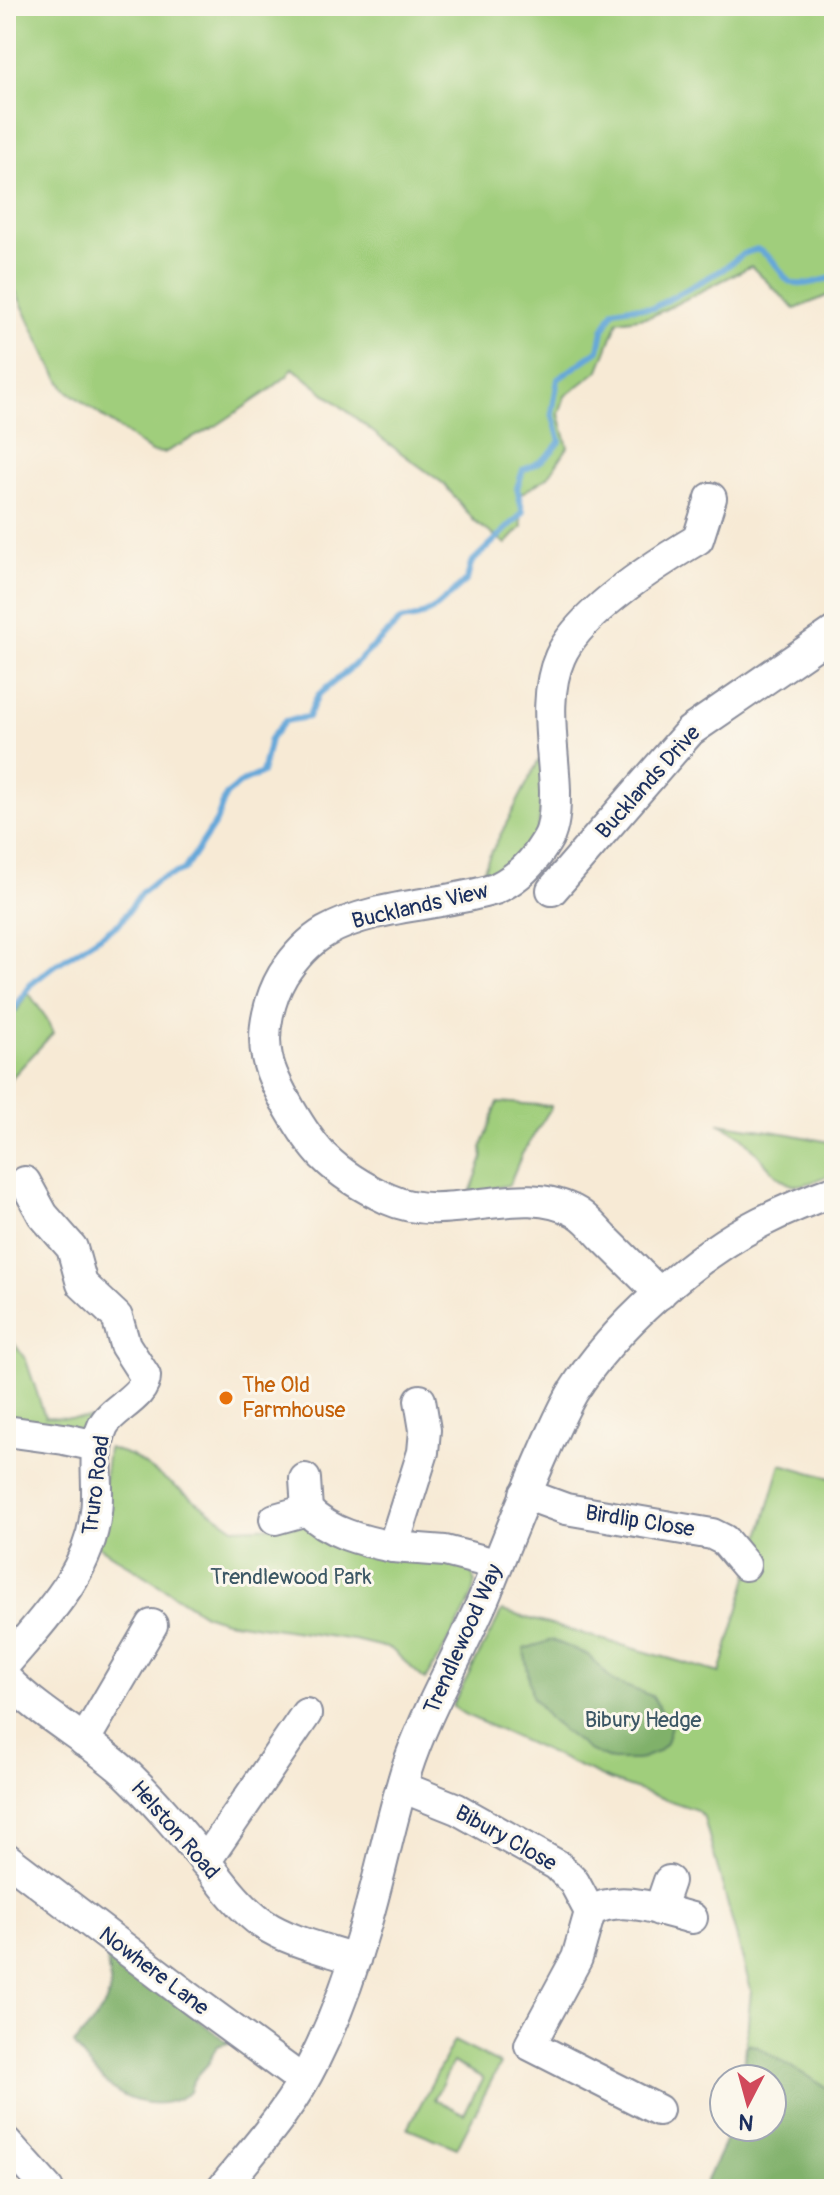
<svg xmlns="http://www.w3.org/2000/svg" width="840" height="2195" viewBox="0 0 840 2195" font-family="Pangolin,sans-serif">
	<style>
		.green { fill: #a0ce7b; stroke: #5e7e6c; stroke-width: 2; fill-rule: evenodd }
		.forest { fill: #80b16b; stroke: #4e7064; stroke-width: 2 }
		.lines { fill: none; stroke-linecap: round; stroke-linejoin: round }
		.stream { stroke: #65a7d9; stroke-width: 6 }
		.minor-casing { stroke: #898c9a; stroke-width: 34 }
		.minor { stroke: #fff; stroke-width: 30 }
		.food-dot { fill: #e8710a; stroke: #fbf7ec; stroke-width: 3 }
		.labels { text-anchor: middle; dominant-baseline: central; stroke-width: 6; stroke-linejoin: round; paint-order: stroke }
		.street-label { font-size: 22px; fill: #1b2f5e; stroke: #fbf7ec }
		.food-label { font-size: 22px; fill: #c56008; stroke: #fbf7ec; text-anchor: start }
		.park-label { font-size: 22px; fill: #3c5765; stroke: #fbf7ec }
	</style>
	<rect width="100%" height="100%" fill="#fbf7ec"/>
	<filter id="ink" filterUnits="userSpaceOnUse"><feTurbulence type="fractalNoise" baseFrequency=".0125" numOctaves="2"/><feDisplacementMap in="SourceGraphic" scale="16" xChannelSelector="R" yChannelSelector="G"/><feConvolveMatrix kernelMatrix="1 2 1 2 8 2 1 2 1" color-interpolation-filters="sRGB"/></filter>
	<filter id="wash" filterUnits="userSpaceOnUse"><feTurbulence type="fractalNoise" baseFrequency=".006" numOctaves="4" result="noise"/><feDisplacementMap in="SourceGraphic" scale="32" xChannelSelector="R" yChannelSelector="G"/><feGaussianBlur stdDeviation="1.8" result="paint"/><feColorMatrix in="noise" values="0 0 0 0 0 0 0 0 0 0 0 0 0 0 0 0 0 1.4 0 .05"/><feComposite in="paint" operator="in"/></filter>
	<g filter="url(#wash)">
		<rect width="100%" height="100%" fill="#f7ead5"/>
		<g class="green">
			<polygon points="6,6 834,6 834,293 795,309 751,266 652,316 618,321 599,370 565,396 559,414 568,447 548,477 519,495 522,527 506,544 475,522 444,484 382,439 293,368 287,376 268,391 216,426 164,453 151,452 65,389 47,358 6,271"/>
			<polygon points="539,760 546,766 538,832 508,870 479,881 489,857"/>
			<polygon points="28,992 47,1019 53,1033 6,1084 6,1018 17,1011"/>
			<polygon points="498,1102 551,1106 551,1108 522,1154 509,1185 470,1193 483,1158 482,1147"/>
			<path d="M718 1123 789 1134 834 1143V1173C823 1177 810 1185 797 1185 778 1187 755 1147 741 1136 734 1130 726 1127 718 1123Z"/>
			<polygon points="6,1332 26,1360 45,1417 96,1419 93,1442 6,1426"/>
			<path d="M108 1448 132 1456 234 1528 305 1525 461 1561C468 1568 474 1572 475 1582 477 1599 436 1661 425 1680L391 1649 354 1640 225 1621 204 1614 97 1545Z"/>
			<polygon points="781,1464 834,1479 834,2189 703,2189 732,2127 772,2127 772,2079 743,2079 751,1990 704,1818 697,1810 609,1780 464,1714 452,1706 502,1611 720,1673"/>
			<path d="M454 2041 500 2064 457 2148 408 2128ZM453 2062 483 2078 464 2114 434 2099Z"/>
		</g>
		<g class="forest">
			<polygon points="552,1640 588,1655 614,1682 652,1696 671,1726 666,1743 658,1752 637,1760 612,1760 588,1750 551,1721 532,1696 524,1649"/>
			<path d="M111 1955 229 2043 217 2046C213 2052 212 2058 208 2064 200 2073 192 2079 190 2092 165 2111 130 2105 107 2084 94 2073 84 2058 74 2044 88 2029 107 2010 110 1989 112 1977 105 1968 108 1956Z"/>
			<polygon points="747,2044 756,2046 834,2092 834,2189 703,2189 732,2127 772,2127 772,2079 743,2079"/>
		</g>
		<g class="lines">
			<path class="stream" d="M6 1015 13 1011 30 985 54 966 120 923 141 893 158 880 184 870 216 822 226 795 242 782 262 773 270 739 285 721 308 717 318 695 352 667 401 620 418 617 435 608 467 580 471 563 523 513 517 488 523 470C540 463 549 457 560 441L552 413 558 379 599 350 603 330 614 310 631 307 653 308 722 270 743 254 757 249C797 272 770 297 834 277"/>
		</g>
	</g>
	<g filter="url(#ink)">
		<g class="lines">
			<g class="minor-casing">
				<g id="minor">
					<polyline points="552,890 690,731 834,632"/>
					<path d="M660 1294C642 1275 623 1257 604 1238 596 1230 588 1219 578 1213 518 1179 450 1227 388 1199 366 1189 341 1174 323 1156 304 1136 272 1083 267 1057 261 1031 270 997 283 975 294 958 308 942 325 932 374 904 441 906 495 889 512 881 526 870 537 855 542 848 547 841 550 834 555 821 555 805 555 791 554 749 542 697 560 657 579 613 656 564 698 539L711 498"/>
					<polyline points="420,1400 425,1430 423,1452 393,1547 445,1551 496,1564"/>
					<polyline points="6,1431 64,1439 97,1446"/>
					<path d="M305 1479 307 1510C329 1533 363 1541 393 1547"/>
					<polyline points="525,1494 566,1509 712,1534 724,1540 745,1565"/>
					<polyline points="275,1519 307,1510"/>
					<path d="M6 1663C45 1617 89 1574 96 1512 100 1485 91 1452 103 1426 111 1409 146 1396 145 1376L125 1345 117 1317 82 1284 72 1248 43 1215 25 1182"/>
					<path d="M6 1679C43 1716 89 1739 127 1774 155 1801 180 1831 205 1861 222 1883 240 1908 263 1924 290 1942 325 1949 355 1959"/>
					<polyline points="84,1741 152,1625"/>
					<polyline points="402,1787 457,1809 557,1865 574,1882 590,1912 577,1958 530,2045 658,2110"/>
					<polyline points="6,1858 190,1998 303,2081"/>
					<polyline points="205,1862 306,1714"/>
					<polyline points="659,1910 669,1881"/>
					<path d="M590 1912C620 1893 660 1910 692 1918"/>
					<polyline points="6,2142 48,2189"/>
					<path d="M222 2189C257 2145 289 2112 314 2061 335 2019 351 1975 364 1930 380 1877 390 1823 406 1771 426 1709 461 1653 486 1593 505 1546 523 1499 544 1452 553 1432 562 1411 573 1392 613 1328 694 1256 761 1222 785 1210 809 1200 834 1191"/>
				</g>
			</g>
			<use href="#minor" class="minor"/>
		</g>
	</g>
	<circle class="food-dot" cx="226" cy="1398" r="8"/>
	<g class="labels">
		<g class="street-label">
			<text transform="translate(648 782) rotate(-48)">Bucklands Drive</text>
			<text transform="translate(420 906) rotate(-13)">Bucklands View</text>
			<text transform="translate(96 1485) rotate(-83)">Truro Road</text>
			<text transform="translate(640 1521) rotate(9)">Birdlip Close</text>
			<text transform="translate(463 1639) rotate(-66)">Trendlewood Way</text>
			<text transform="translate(175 1830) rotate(49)">Helston Road</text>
			<text transform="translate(506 1838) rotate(29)">Bibury Close</text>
			<text transform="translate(154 1971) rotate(37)">Nowhere Lane</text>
		</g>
		<g class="food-label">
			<text x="242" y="1385">The Old<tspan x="242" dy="25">Farmhouse</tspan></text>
		</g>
		<g class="park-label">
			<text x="291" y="1577">Trendlewood Park</text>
			<text x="643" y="1720">Bibury Hedge</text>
		</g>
	</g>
	<rect width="840" height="2195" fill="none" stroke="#fbf7ec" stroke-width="32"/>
	<g transform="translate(748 2103) rotate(186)"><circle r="38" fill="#fbf7ec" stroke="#a1a7b3" stroke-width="2"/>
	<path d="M0-6L14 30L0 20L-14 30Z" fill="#d1495b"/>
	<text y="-12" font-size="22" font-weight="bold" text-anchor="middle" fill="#1b2f5e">N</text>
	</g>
</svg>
